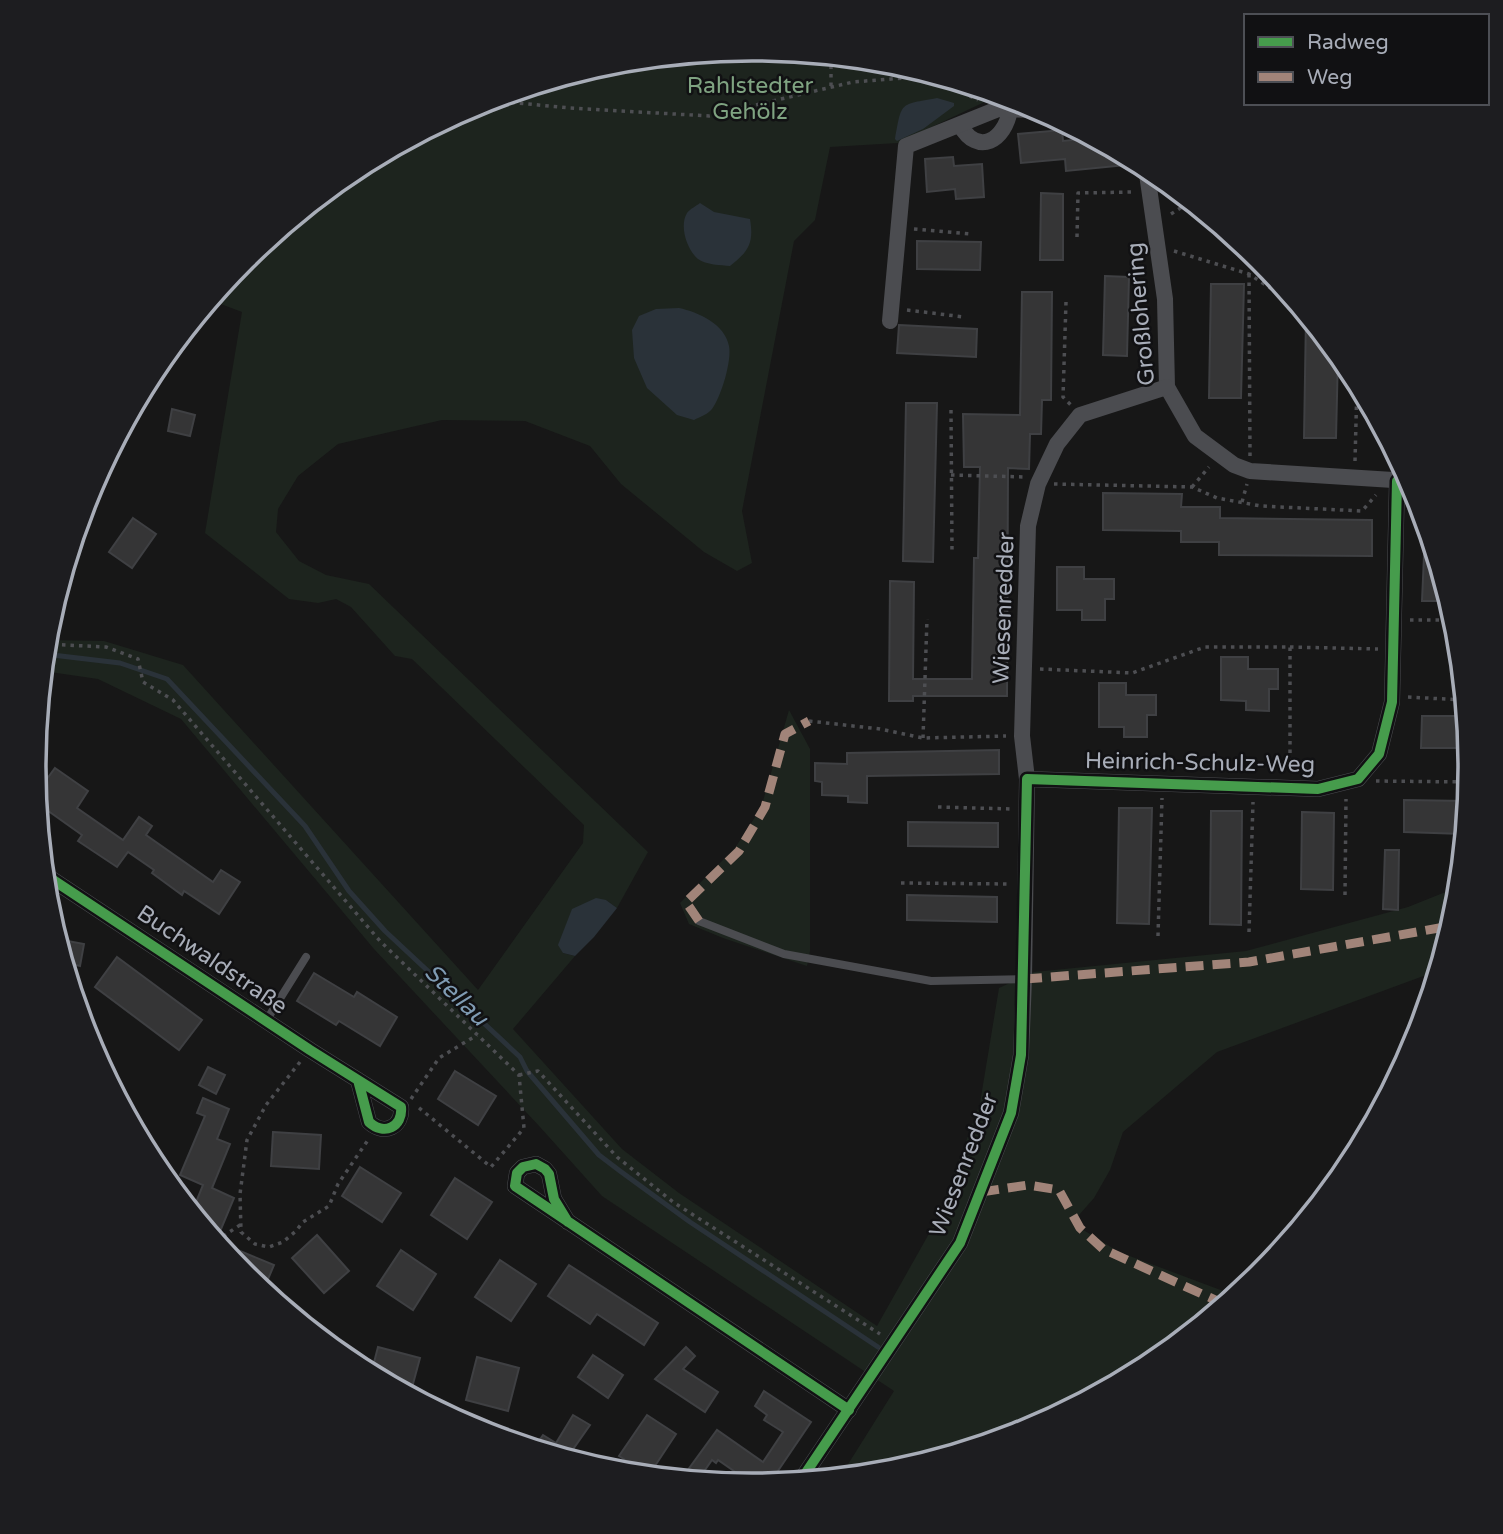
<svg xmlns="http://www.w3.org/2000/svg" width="1503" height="1534" viewBox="0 0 1503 1534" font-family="'Varela Round',sans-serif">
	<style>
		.green { fill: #1d241e }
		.water { fill: #2a3239 }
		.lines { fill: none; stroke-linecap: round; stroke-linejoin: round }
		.stream { stroke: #2a3239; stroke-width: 5 }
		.building { fill: #353536; stroke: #3f4043; stroke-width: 2 }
		.path { stroke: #4d4e52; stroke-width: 3.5; stroke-dasharray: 3.5 5; stroke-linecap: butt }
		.lane { stroke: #4b4c50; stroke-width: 8 }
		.street { stroke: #4b4c50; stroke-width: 16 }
		.quiet { stroke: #a18479; stroke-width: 9; stroke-dasharray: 18 9; stroke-linecap: butt }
		.cycleway-casing { stroke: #111113; stroke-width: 15 }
		.cycleway { stroke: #469c4c; stroke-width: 10 }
		.labels { text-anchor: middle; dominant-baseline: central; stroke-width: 5; stroke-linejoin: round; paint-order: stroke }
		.park-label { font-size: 23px; fill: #7fa381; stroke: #111113 }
		.street-label { font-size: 23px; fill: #a8adb8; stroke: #111113 }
		.water-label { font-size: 24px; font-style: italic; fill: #7f9bb3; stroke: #111113 }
		.rim { fill: none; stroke: #a8adb8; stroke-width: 3.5 }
	</style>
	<rect width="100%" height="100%" fill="#171717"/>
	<g class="green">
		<polygon points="752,49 892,63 994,94 995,97 898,143 830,147 815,220 794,241 742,511 752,563 737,571 704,552 621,484 590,446 525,421 442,420 338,444 298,476 278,509 276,532 299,561 326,575 369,584 648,852 617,908 606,900 563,953 575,956 513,1029 622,1149 679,1193 877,1326 939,1216 980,1103 999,988 1034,972 1246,951 1408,907 1458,887 1456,908 1437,971 1217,1052 1123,1132 1110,1170 1094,1198 1072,1223 1119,1252 1234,1295 1150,1364 1026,1431 891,1472 840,1477 894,1391 602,1196 540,1127 374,949 181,719 98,679 43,671 46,640 104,641 183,665 478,990 583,843 584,825 412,659 395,656 351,607 336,599 318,603 289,599 205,533 242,312 210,300 244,259 353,170 477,103 612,62"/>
		<polygon points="789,710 810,749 810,951 807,966 723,938 689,924 680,903 735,848 761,808"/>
	</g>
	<g class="water">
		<path d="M937 98 954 103V106L923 129 897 141 895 139C902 101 899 105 937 98Z"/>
		<path d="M700 203 714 212 750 219C754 243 749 251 730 266 721 265 706 265 698 259 687 250 679 226 687 213 690 209 696 206 700 203Z"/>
		<path d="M679 308C698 312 725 324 729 346 732 361 721 397 712 409 708 414 700 417 694 420L677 415 647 388 634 358 632 330 639 316 656 309Z"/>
		<polygon points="596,898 606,900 617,908 594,937 575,956 563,953 558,945 572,909"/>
	</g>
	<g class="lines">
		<polyline class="stream" points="44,654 120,663 167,679 305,826 349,891 385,931 520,1057 527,1071 599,1155 620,1171 690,1222 878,1347"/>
	</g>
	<g class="building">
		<polygon points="1062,130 1063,141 1092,138 1137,162 1136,164 1066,171 1065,159 1021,163 1018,134"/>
		<polygon points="953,157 954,166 982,164 984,197 956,199 955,189 927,192 925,159"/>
		<polygon points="1041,193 1063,194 1063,260 1040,260"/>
		<polygon points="917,241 981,242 980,270 917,269"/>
		<polygon points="1105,276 1129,277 1127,356 1103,355"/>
		<polygon points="1211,284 1244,284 1241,398 1209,398"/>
		<polygon points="1022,292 1052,292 1051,400 1042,400 1041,434 1030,434 1029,469 1008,468 1007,696 913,696 913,701 889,701 890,581 914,582 913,679 972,679 974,558 978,558 980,467 964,467 963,414 1020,415"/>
		<polygon points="1306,316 1338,355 1336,438 1304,438"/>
		<polygon points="899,325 977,329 976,357 897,353"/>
		<polygon points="906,403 937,403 933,562 903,561"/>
		<polygon points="172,409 195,415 190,436 168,431"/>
		<polygon points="1103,493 1182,494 1181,507 1220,507 1220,518 1372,520 1372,556 1219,555 1219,542 1181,542 1181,531 1103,530"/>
		<polygon points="133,518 156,534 132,568 109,552"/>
		<polygon points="1425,533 1427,533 1438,568 1438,601 1422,601"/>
		<polygon points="1057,567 1084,567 1084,579 1114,579 1114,599 1105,599 1105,620 1082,620 1082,610 1057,610"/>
		<polygon points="1221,657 1248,657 1248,669 1278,669 1278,689 1269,689 1269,711 1246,710 1246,701 1221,700"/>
		<polygon points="1099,683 1126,683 1126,695 1156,695 1156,715 1147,715 1147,737 1124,737 1124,727 1099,727"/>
		<polygon points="1422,716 1465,716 1468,748 1421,748"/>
		<polygon points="999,750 999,774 867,776 867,803 848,802 848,796 822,795 822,782 815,781 815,763 847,764 847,753"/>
		<polygon points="55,768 88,791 77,808 123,840 139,817 152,826 146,835 213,882 221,870 240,882 219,914 184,891 182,895 152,873 154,870 128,852 117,867 78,841 82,835 37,803 36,794"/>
		<polygon points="1404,800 1466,801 1463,834 1404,832"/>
		<polygon points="1119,808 1152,808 1149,924 1117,923"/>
		<polygon points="1211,811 1242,811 1241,925 1210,924"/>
		<polygon points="1302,812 1334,813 1333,890 1301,889"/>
		<polygon points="908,822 998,823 998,847 908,846"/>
		<polygon points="1385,850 1399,850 1398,910 1383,909"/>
		<polygon points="907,895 997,897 997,922 907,920"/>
		<polygon points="57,939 84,944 80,966 64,962"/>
		<polygon points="117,957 202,1020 179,1050 95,987"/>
		<polygon points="314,973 354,997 357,992 397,1017 380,1046 339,1021 336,1025 297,1001"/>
		<polygon points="208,1067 225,1075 216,1094 199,1085"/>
		<polygon points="455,1071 496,1096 478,1125 438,1099"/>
		<polygon points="203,1098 229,1109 217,1139 230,1144 212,1188 234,1198 216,1241 274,1265 263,1291 243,1275 192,1212 203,1185 180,1175 205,1116 197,1113"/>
		<polygon points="273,1132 321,1135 319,1169 271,1166"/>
		<polygon points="360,1167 401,1193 382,1222 342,1196"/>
		<polygon points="455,1178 492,1202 467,1239 431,1215"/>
		<polygon points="317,1235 349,1271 324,1293 292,1258"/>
		<polygon points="401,1250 436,1274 413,1310 377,1286"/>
		<polygon points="500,1260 536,1284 511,1321 475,1297"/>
		<polygon points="569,1265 658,1323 644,1345 597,1314 590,1324 548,1296"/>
		<polygon points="378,1347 420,1358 410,1395 371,1374"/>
		<polygon points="686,1347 695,1356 683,1369 718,1392 705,1412 655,1379"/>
		<polygon points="593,1355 623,1375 608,1398 578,1377"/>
		<polygon points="477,1357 519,1368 508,1411 466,1400"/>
		<polygon points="764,1391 811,1422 769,1484 754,1485 718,1460 716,1463 712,1460 698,1480 682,1478 717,1430 763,1462 783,1432 764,1420 767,1415 755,1406"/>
		<polygon points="573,1415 590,1425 574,1448 573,1454 578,1457 576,1461 534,1448 543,1435 556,1443"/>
		<polygon points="647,1415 676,1434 649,1475 619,1456"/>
	</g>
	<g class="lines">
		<g class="path">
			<polyline points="831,57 831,87"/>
			<polyline points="486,100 570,108 709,116 853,82 929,76 978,100"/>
			<polyline points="1171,214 1190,202"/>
			<polyline points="914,229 971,234"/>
			<polyline points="1077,237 1078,193 1133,192"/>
			<polyline points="1174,251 1249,274 1299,307"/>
			<polyline points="1249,274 1250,456"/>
			<polyline points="1066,302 1063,397 1071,405"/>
			<polyline points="907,310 964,317"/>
			<polyline points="951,410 952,550"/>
			<polyline points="1355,461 1357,383"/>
			<polyline points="951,475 1026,477"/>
			<polyline points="1054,484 1192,487 1217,498 1261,506 1362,511 1376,495"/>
			<polyline points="1192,487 1209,467"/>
			<polyline points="1242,502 1247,484"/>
			<polyline points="1410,620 1454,620"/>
			<polyline points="45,644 106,647 138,659 143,682 173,700 380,941 519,1075 524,1128 491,1167 418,1107"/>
			<polyline points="1290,647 1378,649"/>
			<polyline points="1040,669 1132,673 1205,647 1290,647 1290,774"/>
			<polyline points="1408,697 1463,700"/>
			<polyline points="809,721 880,729 923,738 1006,736"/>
			<polyline points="923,738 927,619"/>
			<polyline points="1376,781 1468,782"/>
			<polyline points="938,807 1013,809"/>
			<polyline points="901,883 1009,884"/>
			<polyline points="1345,895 1346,799"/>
			<polyline points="1249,932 1253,802"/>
			<polyline points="1158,936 1162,798"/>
			<polyline points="300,1062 266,1105 247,1140 240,1194 241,1232 255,1244 269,1247 283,1242 296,1231 303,1222 329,1206 338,1184 368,1140"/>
			<polyline points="519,1075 538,1071 617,1157 673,1202 880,1334"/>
			<polyline points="411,1099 439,1058 477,1035"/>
			<polyline points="219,1244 225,1235 240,1225"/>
		</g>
		<g class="lane">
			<polyline points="699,921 784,954 931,981 1024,979"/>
			<polyline points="266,1021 306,957"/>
		</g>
		<g class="street">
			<path d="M960 125C978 157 1005 140 1010 110"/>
			<polyline points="1146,167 1165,299 1167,387 1195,436 1234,465 1250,471 1409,481"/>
			<polyline points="890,321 906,146 998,109 1039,110"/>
			<polyline points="1027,779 1318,789 1358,779 1379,754 1392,702 1397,481"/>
			<path d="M44 874 310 1050 401 1107C403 1127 384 1136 369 1122L358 1080"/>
			<polyline points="568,1222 554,1199 549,1174 545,1169 536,1164 523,1167 517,1173 515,1186 849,1410"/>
			<polyline points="801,1480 960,1243 1011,1113 1021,1055 1024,979 1027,779 1022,736 1028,526 1038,484 1057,444 1080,415 1167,387"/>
		</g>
		<g class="quiet">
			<polyline points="699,921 686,902 739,851 765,807 785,734 809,721"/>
			<polyline points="1024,979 1249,962 1450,926"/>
			<polyline points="981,1192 1028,1185 1059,1190 1080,1228 1103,1249 1224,1304"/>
		</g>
		<g class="cycleway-casing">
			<g id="cycleway">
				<path d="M44 874 310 1050 401 1107C403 1127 384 1136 369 1122L358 1080"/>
				<polyline points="568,1222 554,1199 549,1174 545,1169 536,1164 523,1167 517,1173 515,1186 849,1410"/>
				<polyline points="801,1480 960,1243 1011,1113 1021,1055 1027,779 1318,789 1358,779 1379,754 1392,702 1397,481 1409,481"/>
			</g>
		</g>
		<use href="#cycleway" class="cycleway"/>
	</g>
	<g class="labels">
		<g class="park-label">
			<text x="750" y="86">Rahlstedter<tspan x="750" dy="26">Gehölz</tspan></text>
		</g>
		<g class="street-label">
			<text transform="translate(1141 314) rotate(-95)">Großlohering</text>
			<text transform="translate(1004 608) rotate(-88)">Wiesenredder</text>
			<text transform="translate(1200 763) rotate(1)">Heinrich-Schulz-Weg</text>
			<text transform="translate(212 960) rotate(34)">Buchwaldstraße</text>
			<text transform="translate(964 1165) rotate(-69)">Wiesenredder</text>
		</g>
		<g class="water-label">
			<text transform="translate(456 995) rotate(44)">Stellau</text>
		</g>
	</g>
	<path d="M0 0H1503V1534H0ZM46 767a706 706 0 1 1 1412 0a706 706 0 1 1-1412 0Z" fill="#1d1d20" fill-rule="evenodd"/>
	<path class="rim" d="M46 767a706 706 0 1 1 1412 0a706 706 0 1 1-1412 0Z"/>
	<rect x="1244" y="14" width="245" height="91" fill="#111113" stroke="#4d4f55" stroke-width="2"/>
	<rect x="1258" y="37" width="35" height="10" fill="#469c4c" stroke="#4d4f55" stroke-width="2"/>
	<text x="1307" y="49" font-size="21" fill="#a8adb8">Radweg</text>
	<rect x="1258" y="72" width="35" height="10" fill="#a18479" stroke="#4d4f55" stroke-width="2"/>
	<text x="1307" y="84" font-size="21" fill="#a8adb8">Weg</text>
</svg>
